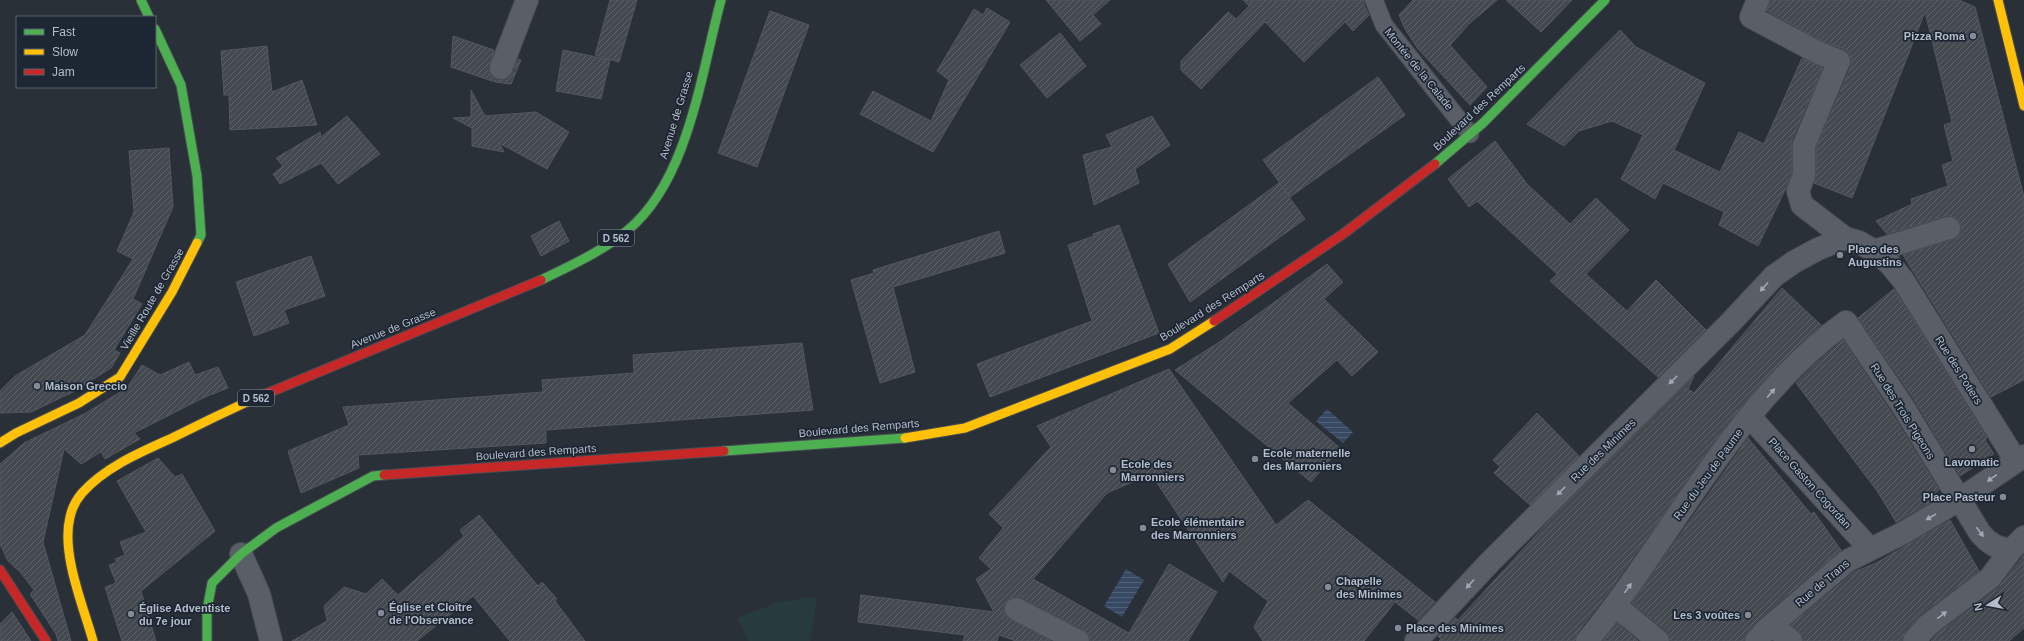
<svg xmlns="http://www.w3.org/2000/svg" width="2024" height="641" viewBox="0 0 2024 641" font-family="Helvetica,sans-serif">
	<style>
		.garden { fill: #273a3e }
		.water { fill: url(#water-rules) }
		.building { fill: url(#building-hatch); stroke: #52575f }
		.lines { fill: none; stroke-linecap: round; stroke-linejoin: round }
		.lane-casing { stroke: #484c53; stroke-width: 19 }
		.street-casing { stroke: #484c53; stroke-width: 24 }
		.fast-casing { stroke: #484c53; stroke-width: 11 }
		.slow-casing { stroke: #484c53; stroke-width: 11 }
		.jam-casing { stroke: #484c53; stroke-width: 11 }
		.lane { stroke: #5a5e66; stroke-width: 17 }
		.street { stroke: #5a5e66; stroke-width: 22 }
		.fast { stroke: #4caf50; stroke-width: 9 }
		.slow { stroke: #ffc107; stroke-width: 9 }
		.jam { stroke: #c62828; stroke-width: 9 }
		.oneway { fill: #a2a9b5 }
		.poi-dot { fill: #848b96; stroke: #1d2633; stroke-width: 1.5 }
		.labels { text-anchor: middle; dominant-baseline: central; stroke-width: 3.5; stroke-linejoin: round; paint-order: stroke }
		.shield { fill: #1d2633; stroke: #878f9c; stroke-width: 1 }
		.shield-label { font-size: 10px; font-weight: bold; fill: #b4bcc9 }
		.poi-label { font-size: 11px; font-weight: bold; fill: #b4bcc9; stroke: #1d2633; text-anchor: start }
		.street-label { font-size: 11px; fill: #b4bcc9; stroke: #1d2633 }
	</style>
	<defs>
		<pattern id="water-rules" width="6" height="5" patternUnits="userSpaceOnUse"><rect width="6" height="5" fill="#384963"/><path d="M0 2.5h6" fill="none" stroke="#526178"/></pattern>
		<pattern id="building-hatch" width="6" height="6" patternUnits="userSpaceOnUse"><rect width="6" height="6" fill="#444950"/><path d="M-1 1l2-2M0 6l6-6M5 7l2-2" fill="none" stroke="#5d6168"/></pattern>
	</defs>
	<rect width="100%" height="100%" fill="#2a3038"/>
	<polygon class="garden" points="809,597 817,598 810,641 749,641 737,618 776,603"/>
	<g class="water">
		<polygon points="1327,409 1353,432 1343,443 1316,421"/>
		<polygon points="1126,569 1144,580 1122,617 1104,606"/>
	</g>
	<g class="building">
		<polygon points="610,0 637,0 619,62 595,55"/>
		<polygon points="1046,0 1110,0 1093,15 1101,24 1080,41"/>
		<polygon points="1243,0 1364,0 1364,5 1369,15 1353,31 1345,22 1304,62 1265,22 1201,89 1181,70 1181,61 1228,12 1236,19 1249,6"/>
		<polygon points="1413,0 1497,0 1469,24 1450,45 1487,87 1470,105 1418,49 1405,29 1399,15"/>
		<polygon points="1506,0 1572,0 1541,32"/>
		<polygon points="1770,0 1959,0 1975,7 2024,197 2024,380 1991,397 1903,255 1958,237 1961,230 1961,225 1958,219 1952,216 1945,216 1887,234 1876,221 1912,204 1911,199 1948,186 1942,165 1953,161 1944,125 1952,122 1925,12 1852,198 1814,183 1816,175 1816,148 1851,66 1851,59 1849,53 1844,49 1824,42 1767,11"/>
		<polygon points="987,8 1010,22 933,152 860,114 873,91 931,121 949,80 937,71 974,9 983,15"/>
		<polygon points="770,11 809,25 757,167 718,153"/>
		<polygon points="1620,30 1636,47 1705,83 1674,150 1720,172 1739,132 1764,144 1802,58 1823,68 1792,140 1792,173 1786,188 1758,246 1719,225 1724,212 1663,183 1655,199 1621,179 1643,135 1612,121 1579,131 1564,146 1527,124"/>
		<polygon points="1060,33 1086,66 1047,98 1020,65"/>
		<polygon points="453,36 494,50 489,70 491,76 497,80 503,80 509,77 518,59 521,60 511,84 495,82 451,67"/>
		<polygon points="267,46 272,92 302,80 317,125 230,130 229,95 224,95 221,51"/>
		<polygon points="563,50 610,60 601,99 556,91"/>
		<polygon points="1378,77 1405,115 1290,197 1263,160"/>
		<polygon points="471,90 485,116 536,112 569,132 547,169 499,143 504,152 472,146 472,128 453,118 471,117"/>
		<polygon points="347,116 380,154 338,184 321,163 280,184 273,174 283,166 276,158 320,132 321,137"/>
		<polygon points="1152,116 1170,145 1135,169 1139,183 1094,205 1083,155 1112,147 1106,135"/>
		<polygon points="1495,141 1527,184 1570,224 1596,198 1629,230 1586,274 1627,311 1656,280 1706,330 1658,377 1550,281 1557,274 1477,201 1469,207 1448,179"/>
		<polygon points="169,148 173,207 133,299 142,304 114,350 120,353 111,368 73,392 31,412 0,413 0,391 15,376 85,335 133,259 117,251 134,212 129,151"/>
		<polygon points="1279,183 1305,219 1190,302 1168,264"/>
		<polygon points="559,221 569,241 541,256 531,236"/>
		<polygon points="1119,225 1159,333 990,397 977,364 1092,321 1068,245 1094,236 1093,234"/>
		<polygon points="999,231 1005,253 893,287 915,372 880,383 851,280 874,273 873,270"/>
		<polygon points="311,256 325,296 284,310 289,323 254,336 236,282"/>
		<polygon points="1327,264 1343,282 1324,299 1378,352 1352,376 1337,360 1288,403 1340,448 1311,482 1175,370 1218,343"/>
		<polygon points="1782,288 1822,326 1797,346 1761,383 1728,423 1608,593 1577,633 1575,641 1439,641 1441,639 1438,636 1455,618 1458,620 1548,522 1694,376 1688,389 1694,393"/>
		<polygon points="1894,289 1987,438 1985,440 1994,454 1960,476 1913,398 1858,318"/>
		<polygon points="1843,340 1891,412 1939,490 1935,493 1938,498 1896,522 1877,491 1796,383 1815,364"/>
		<polygon points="802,343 813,410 546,430 546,443 358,455 359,468 301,493 288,451 349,425 343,407 543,392 542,380 634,373 633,355"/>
		<polygon points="189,362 195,375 218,367 228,388 205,397 134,433 140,439 105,459 101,452 81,464 64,449 43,542 71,641 58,641 56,634 30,594 34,590 20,572 8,561 0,544 0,464 24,443 84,414 127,388 142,365 160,375"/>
		<polygon points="1169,369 1276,525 1308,500 1435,602 1418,620 1395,602 1364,641 1263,641 1254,627 1268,601 1229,571 1223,582 1151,474 1107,493 1033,579 1129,633 1169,564 1217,592 1188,641 1090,641 1089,635 1084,630 1016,597 1010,598 1005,604 1004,610 1006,616 1051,641 1016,641 999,635 997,641 963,641 965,635 858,622 861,595 994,612 976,579 991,569 979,558 1003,528 989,514 1051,447 1037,426"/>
		<polygon points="1537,413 1579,456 1530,505 1494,473 1500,467 1493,460"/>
		<polygon points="1748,438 1811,514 1814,512 1841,550 1759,619 1747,633 1744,641 1670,641 1666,631 1632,603"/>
		<polygon points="158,458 175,477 182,474 215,531 141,591 156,641 122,641 105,587 116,583 109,565 117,562 115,559 125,555 120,542 146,532 117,481"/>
		<polygon points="479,515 538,586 542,582 557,599 555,601 585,641 510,641 473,596 417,641 292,641 327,621 324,606 344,587 366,594 382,579 398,595 464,536 460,530"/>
		<polygon points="1950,520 1979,571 1920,615 1905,633 1902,641 1803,641 1799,632 1791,625 1854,572 1876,563"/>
		<polygon points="2024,555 2024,628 2009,641 1931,641 1937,634 1998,588"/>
		<polygon points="12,612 31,641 0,641 0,624"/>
		<polygon points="1617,623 1638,641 1603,641"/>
	</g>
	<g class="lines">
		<g class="lane-casing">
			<polyline id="lane" points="1374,0 1384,25 1470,134"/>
		</g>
		<g class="street-casing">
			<g id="street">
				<polyline points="1758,0 1751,17 1819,53 1839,61 1804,145 1804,175 1798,191 1802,205 1845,238"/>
				<polyline points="501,68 527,0"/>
				<polyline points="1874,251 1949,228"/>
				<polyline points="1750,417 1870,549"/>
				<polyline points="241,554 259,594 271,641"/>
				<polyline points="1616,606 1658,641"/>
				<polyline points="1016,609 1078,641"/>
				<polyline points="1772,625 1791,641"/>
				<polyline points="1416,641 1489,563 1731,322 1774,276 1794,262 1818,249 1845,238 1859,242 1874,251 1890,264 1903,280 2016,461"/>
				<path d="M1587 641C1673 537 1734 403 1846 322L1902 405 1980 533C1989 544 1997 548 2011 550"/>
				<polyline points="1756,641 1767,629 1847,561 1903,533 1959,500 2024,456"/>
				<polyline points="1914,641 1928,625 1990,578 2011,550 2024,537"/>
			</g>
		</g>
		<g class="fast-casing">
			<g id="fast">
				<polyline points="141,0 149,17"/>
				<polyline points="155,29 181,85 197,176 201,235 197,243"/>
				<polyline points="1435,164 1483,123 1605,0"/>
				<path d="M541 280C570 266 603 251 628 230 689 179 701 73 721 0"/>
				<polyline points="724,451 905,438"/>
				<polyline points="207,641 207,610 212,583 241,554 276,528 373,476 384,475"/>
			</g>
		</g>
		<g class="slow-casing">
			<g id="slow">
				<polyline points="1998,0 2024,106"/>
				<polyline points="905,438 965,428 1170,349 1214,321"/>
				<polyline points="0,443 16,433 79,403 120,377 172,292 197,243"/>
				<path d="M93 641C83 605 61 554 70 517 72 508 76 500 82 493 105 467 141 452 172 438 198 425 225 412 251 400"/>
			</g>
		</g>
		<g class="jam-casing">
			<g id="jam">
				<polyline points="1214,321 1343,234 1435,164"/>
				<polyline points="251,400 541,280"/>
				<polyline points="384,475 724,451"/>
				<polyline points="0,570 46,641"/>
			</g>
		</g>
		<use href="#lane" class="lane"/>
		<use href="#street" class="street"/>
		<use href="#fast" class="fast"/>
		<use href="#slow" class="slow"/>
		<use href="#jam" class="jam"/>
	</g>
	<defs><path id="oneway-solid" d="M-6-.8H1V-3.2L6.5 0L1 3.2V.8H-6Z"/></defs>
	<g class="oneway">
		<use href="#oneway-solid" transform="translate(1764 287) rotate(132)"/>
		<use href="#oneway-solid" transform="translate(1673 380) rotate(135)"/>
		<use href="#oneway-solid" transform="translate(1771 393) rotate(-49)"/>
		<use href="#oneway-solid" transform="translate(1992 478) rotate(145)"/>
		<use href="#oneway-solid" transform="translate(1561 491) rotate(135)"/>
		<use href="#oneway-solid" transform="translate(1931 517) rotate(149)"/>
		<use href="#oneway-solid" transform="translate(1980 532) rotate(53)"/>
		<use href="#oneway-solid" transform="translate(1470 584) rotate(132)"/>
		<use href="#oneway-solid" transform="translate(1628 588) rotate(-55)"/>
		<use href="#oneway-solid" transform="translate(1942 615) rotate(-38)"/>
	</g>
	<g class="poi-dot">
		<circle cx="1973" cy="36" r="4"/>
		<circle cx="1840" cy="255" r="4"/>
		<circle cx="37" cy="386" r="4"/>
		<circle cx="1972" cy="449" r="4"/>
		<circle cx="1255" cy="459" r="4"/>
		<circle cx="1113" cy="470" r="4"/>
		<circle cx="2003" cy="497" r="4"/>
		<circle cx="1143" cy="528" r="4"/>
		<circle cx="1328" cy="587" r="4"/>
		<circle cx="381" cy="613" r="4"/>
		<circle cx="131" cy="614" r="4"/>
		<circle cx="1748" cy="615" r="4"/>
		<circle cx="1398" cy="628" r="4"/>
	</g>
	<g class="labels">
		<g class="shield">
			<rect x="598" y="230" width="36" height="16" rx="3"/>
			<rect x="238" y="390" width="36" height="16" rx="3"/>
		</g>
		<g class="shield-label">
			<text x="616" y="238">D 562</text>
			<text x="256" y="398">D 562</text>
		</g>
		<g class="poi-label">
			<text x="1965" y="36" text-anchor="end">Pizza Roma</text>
			<text x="1848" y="249">Place des<tspan x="1848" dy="13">Augustins</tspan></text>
			<text x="45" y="386">Maison Greccio</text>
			<text x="1263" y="453">Ecole maternelle<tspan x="1263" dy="13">des Marroniers</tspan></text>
			<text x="1972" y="462" text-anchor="middle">Lavomatic</text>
			<text x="1121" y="464">Ecole des<tspan x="1121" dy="13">Marronniers</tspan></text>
			<text x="1995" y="497" text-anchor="end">Place Pasteur</text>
			<text x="1151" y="522">Ecole élémentaire<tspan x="1151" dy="13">des Marronniers</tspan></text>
			<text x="1336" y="581">Chapelle<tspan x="1336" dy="13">des Minimes</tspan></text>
			<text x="389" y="607">Église et Cloître<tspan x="389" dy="13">de l'Observance</tspan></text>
			<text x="139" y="608">Église Adventiste<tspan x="139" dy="13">du 7e jour</tspan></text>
			<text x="1740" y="615" text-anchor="end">Les 3 voûtes</text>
			<text x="1406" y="628">Place des Minimes</text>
		</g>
		<g class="street-label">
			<text transform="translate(1419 69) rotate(51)">Montée de la Calade</text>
			<text transform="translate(1479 107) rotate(-43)">Boulevard des Remparts</text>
			<text transform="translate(676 115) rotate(-73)">Avenue de Grasse</text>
			<text transform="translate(152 299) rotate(-60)">Vieille Route de Grasse</text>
			<text transform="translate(1212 306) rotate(-32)">Boulevard des Remparts</text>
			<text transform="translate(393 328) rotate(-22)">Avenue de Grasse</text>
			<text transform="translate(1959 370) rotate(58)">Rue des Potiers</text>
			<text transform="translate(1903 411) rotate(58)">Rue des Trois Pigeons</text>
			<text transform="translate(859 428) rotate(-5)">Boulevard des Remparts</text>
			<text transform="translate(1603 450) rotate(-44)">Rue des Minimes</text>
			<text transform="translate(536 452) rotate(-4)">Boulevard des Remparts</text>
			<text transform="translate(1708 474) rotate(-54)">Rue du Jeu de Paume</text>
			<text transform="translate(1810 483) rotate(48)">Place Gaston Cogordan</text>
			<text transform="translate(1822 583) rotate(-40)">Rue de Trans</text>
		</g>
	</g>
	<rect x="16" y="16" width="140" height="72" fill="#1d2633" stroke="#59626f"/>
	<rect x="24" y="29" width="20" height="6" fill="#4caf50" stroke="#59626f"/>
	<text x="52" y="36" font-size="12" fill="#b4bcc9">Fast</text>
	<rect x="24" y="49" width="20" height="6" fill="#ffc107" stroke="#59626f"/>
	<text x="52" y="56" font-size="12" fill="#b4bcc9">Slow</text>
	<rect x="24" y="69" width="20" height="6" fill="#c62828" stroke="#59626f"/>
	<text x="52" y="76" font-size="12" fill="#b4bcc9">Jam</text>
	<g transform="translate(1988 605) rotate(259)" stroke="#1d2633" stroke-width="3" paint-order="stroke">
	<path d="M0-3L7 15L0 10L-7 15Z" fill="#b4bcc9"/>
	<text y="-6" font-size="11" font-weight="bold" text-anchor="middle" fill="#b4bcc9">N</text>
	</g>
</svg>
